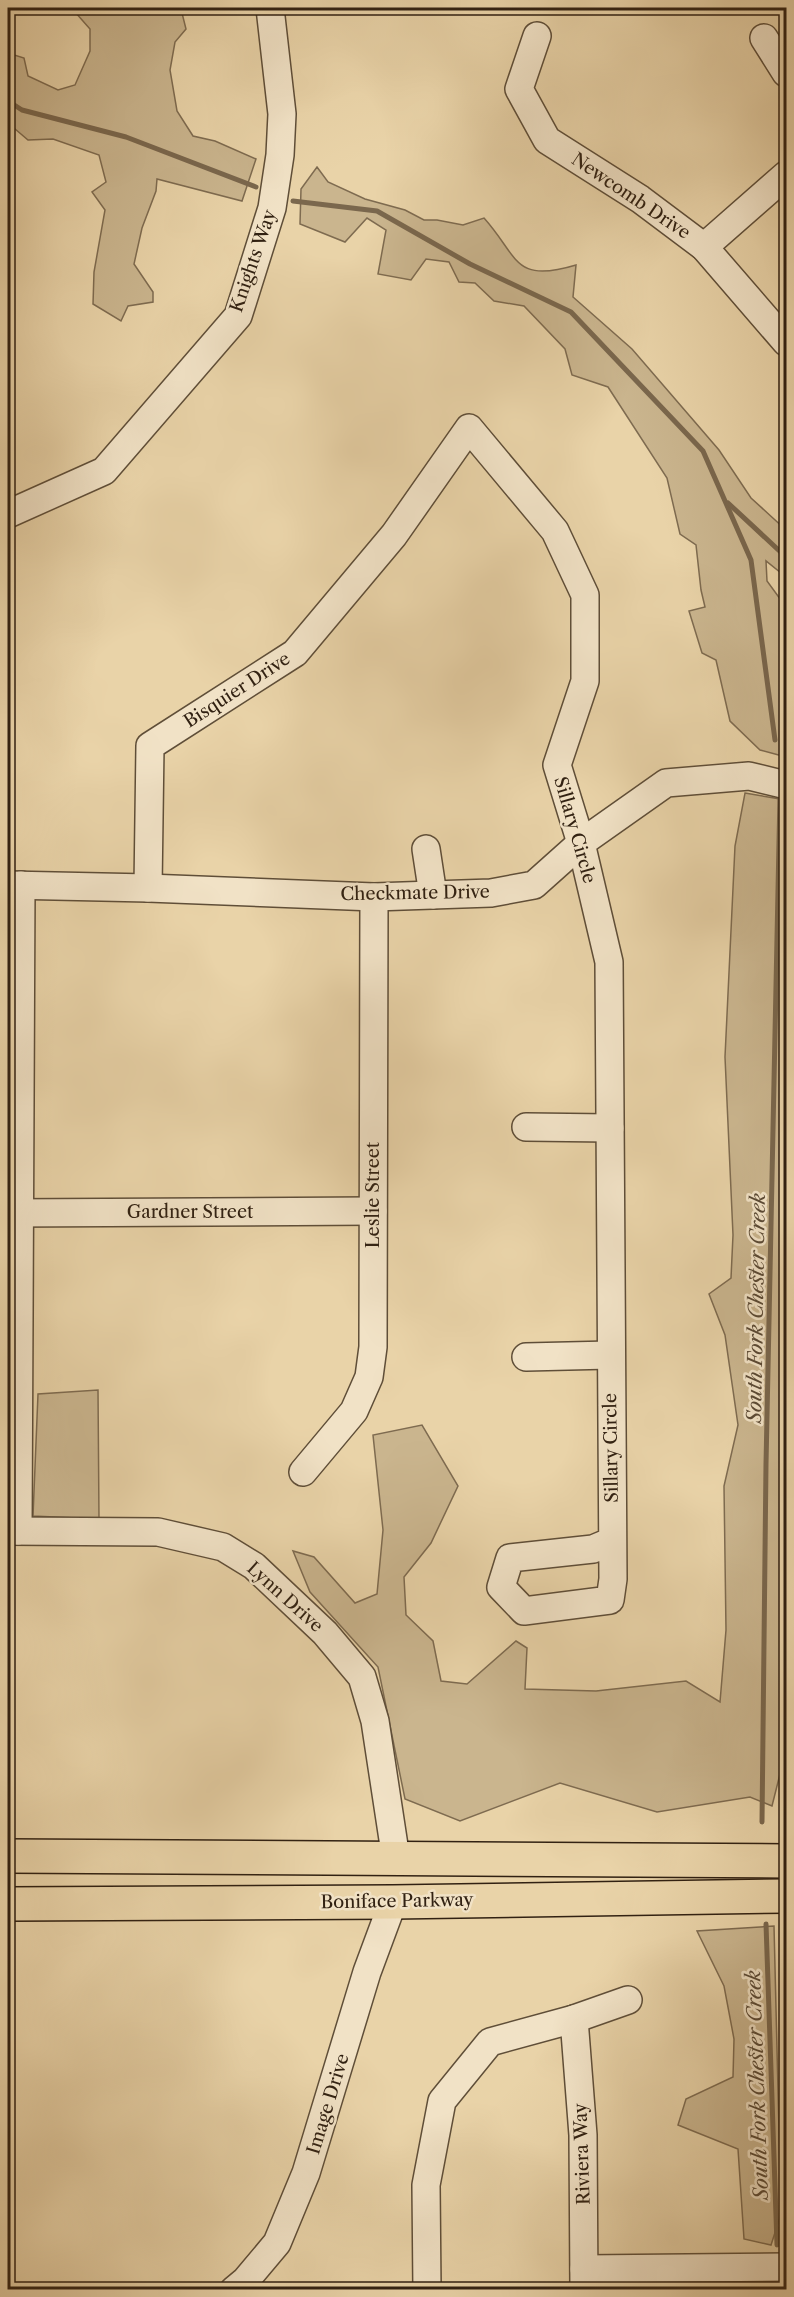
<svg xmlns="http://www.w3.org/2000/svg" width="794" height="2297" viewBox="0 0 794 2297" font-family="'Libre Caslon Text',serif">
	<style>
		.green { fill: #cab58e; stroke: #7e6b50; stroke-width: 1.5 }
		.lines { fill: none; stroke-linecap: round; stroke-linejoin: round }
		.stream { stroke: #7a674d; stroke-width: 5 }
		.minor-casing { stroke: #5f4e38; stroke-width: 30 }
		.major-casing { stroke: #312112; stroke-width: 36 }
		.minor { stroke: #f1e2c6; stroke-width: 27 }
		.major { stroke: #e9d3a8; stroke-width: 33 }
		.labels { text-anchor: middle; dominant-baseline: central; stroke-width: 5; stroke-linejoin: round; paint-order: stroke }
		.street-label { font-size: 18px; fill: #312112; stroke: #f1e2c6 }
		.water-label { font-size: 20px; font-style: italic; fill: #5b4a35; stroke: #f1e2c6 }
	</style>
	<rect width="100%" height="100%" fill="#e9d3a8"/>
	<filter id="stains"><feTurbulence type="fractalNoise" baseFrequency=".00333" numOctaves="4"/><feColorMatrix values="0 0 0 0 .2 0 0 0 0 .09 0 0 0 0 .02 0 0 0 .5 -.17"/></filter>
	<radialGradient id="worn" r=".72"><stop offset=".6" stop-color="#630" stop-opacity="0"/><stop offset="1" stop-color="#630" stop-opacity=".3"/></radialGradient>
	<g class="green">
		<polygon points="88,8 181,9 186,29 175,42 170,70 177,111 193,136 215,141 256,159 242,201 157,179 156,191 142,228 134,264 153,292 153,302 128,306 121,321 93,304 94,272 105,210 92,192 106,182 99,155 53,139 28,140 8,123 8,53 24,58 28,76 58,90 75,85 90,51 90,29 75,12 87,12"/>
		<path d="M317 167 328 182 365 199 405 210 424 220H437L463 225 484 218C519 257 513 284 576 265L573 297 632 349 719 450 751 498 786 530V577L766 561 767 581 786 607V641L784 665 786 757 760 750 730 721 716 660 702 653 689 611 705 607 701 590 696 545 680 534 667 478 608 387 572 375 565 349 524 306 494 301 475 283 459 282 449 262 426 259 411 280 378 274 386 230 367 218 345 242 300 224 301 189Z"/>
		<polygon points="745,793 786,800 786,847 781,860 782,890 786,891 786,1210 780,1229 786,1445 786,1750 772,1806 750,1797 657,1812 560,1783 460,1821 405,1799 378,1667 310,1592 293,1551 314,1557 355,1603 377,1594 383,1530 373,1435 422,1425 458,1486 431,1543 404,1577 406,1615 433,1641 441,1681 467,1684 516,1641 527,1648 525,1689 596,1691 686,1681 720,1702 726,1630 724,1486 738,1425 725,1335 709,1294 731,1278 733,1235 725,1057 735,846"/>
		<polygon points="98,1390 99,1519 33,1516 38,1394"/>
		<polygon points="774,1926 781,2214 771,2245 744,2239 738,2149 678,2125 686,2099 733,2077 734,2039 724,1986 697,1931"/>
	</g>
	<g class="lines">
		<g class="stream">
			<polyline points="8,101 22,110 126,137 256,187"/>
			<polyline points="293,201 377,211 470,264 571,312 703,451 751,560 775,740"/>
			<polyline points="728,503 786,557"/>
			<polyline points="762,1822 766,1464 780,795"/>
			<polyline points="766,1924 777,2245"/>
		</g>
		<g class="minor-casing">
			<g id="minor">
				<polyline points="537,36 519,89 547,140 640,199 704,247 786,342"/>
				<polyline points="764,38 786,73"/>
				<polyline points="704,247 786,175"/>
				<polyline points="8,514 104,471 238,316 272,208 280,155 282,114 270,8"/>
				<polyline points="426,849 433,895"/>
				<polyline points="8,885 148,888 374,897 491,893 534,885 581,843 666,783 749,776 786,785"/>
				<polyline points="148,888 150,746 295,653 394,535 469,428 555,531 585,595 585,681 557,765 581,843 609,962 613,1579 610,1600 524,1611 501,1587 510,1558 593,1549 612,1541"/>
				<polyline points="526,1127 610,1128"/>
				<polyline points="8,1213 373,1211"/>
				<polyline points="526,1357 610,1355"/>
				<polyline points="303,1472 354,1411 369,1377 373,1347 374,897"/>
				<polyline points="8,1531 158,1532 223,1547 254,1566 325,1633 362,1677 375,1721 396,1859"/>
				<polyline points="18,1531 21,885"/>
				<polyline points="574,2019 583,2135 584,2290"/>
				<polyline points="584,2269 786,2267"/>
				<polyline points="234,2290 246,2280 277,2243 306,2173 367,1972 393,1902"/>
				<polyline points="427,2290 426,2185 442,2101 490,2042 574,2019 628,2000"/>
			</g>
		</g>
		<g class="major-casing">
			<g id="major">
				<polyline points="8,1856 786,1861"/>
				<polyline points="8,1904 393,1902 786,1896"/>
			</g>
		</g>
		<use href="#minor" class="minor"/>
		<use href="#major" class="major"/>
	</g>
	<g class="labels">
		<g class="street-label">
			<text transform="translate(631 196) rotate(34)">Newcomb Drive</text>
			<text transform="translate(253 261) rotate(-71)">Knights Way</text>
			<text transform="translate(237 690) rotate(-33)">Bisquier Drive</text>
			<text transform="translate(575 830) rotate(74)">Sillary Circle</text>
			<text transform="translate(415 893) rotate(-1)">Checkmate Drive</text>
			<text transform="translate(373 1195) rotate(-90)">Leslie Street</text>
			<text x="190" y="1212">Gardner Street</text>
			<text transform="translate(611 1448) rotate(-91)">Sillary Circle</text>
			<text transform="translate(285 1597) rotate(42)">Lynn Drive</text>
			<text transform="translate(397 1901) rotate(-1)">Boniface Parkway</text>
			<text transform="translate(328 2104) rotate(-73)">Image Drive</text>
			<text transform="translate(582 2154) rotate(-92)">Riviera Way</text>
		</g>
		<g class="water-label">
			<text transform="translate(756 1308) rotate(-89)">South Fork Chester Creek</text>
			<text transform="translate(757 2085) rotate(-92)">South Fork Chester Creek</text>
		</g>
	</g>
	<rect width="794" height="2297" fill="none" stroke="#e9d3a8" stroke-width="30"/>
	<rect x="9" y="9" width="776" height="2279" fill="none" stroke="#312112" stroke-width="3"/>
	<rect x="15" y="15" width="764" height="2267" fill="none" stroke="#312112" stroke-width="1.5"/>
	<rect width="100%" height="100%" filter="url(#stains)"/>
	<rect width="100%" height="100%" fill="url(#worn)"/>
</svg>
